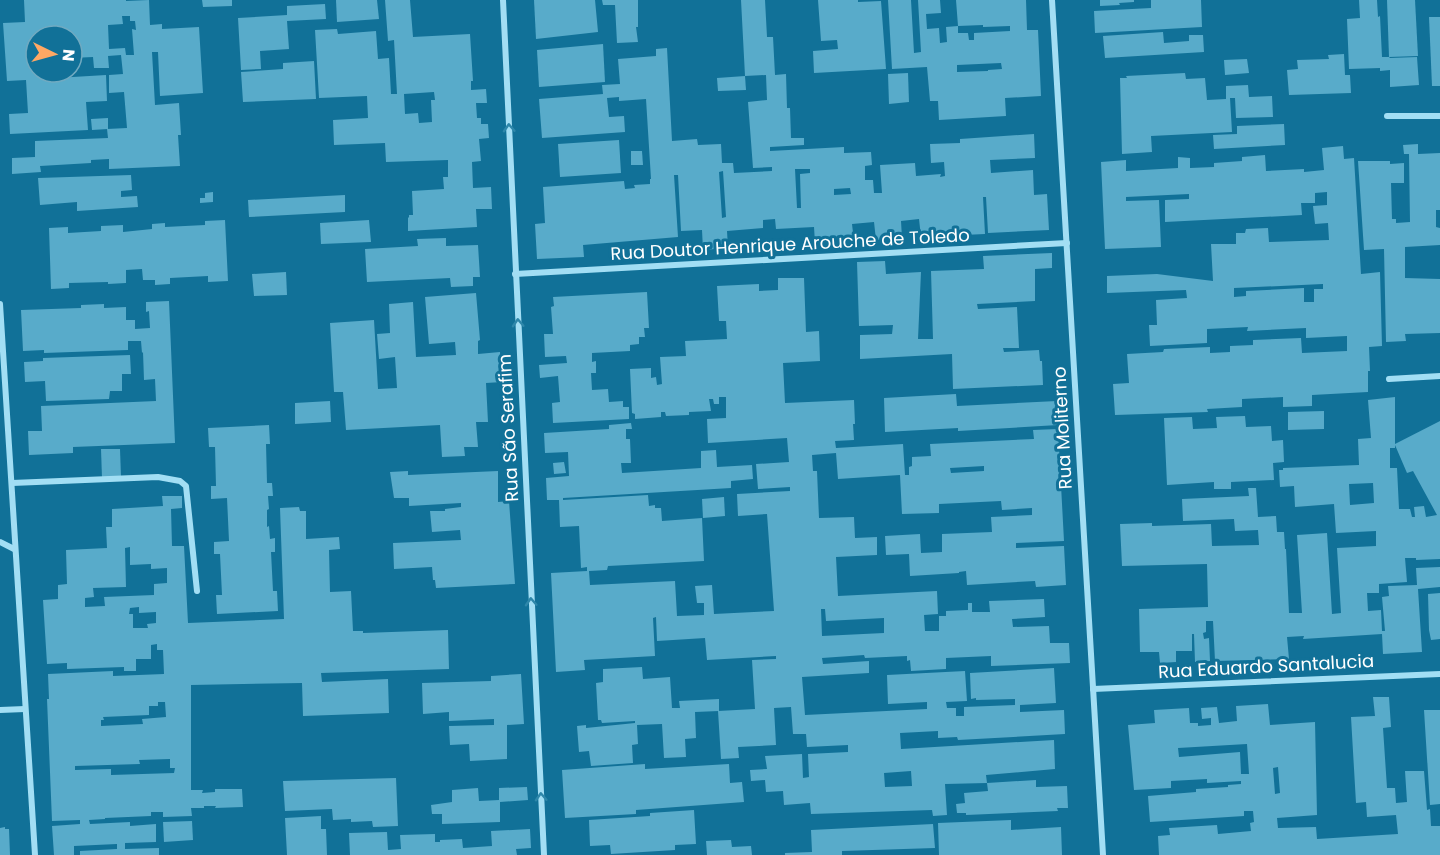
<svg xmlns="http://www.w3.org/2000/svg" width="1440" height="855" viewBox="0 0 1440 855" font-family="Poppins,sans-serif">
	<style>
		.building { fill: #58abca; fill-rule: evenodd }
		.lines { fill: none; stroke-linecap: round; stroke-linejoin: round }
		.minor { stroke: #a2def4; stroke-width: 6 }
		.oneway { stroke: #2e87aa }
		.labels { text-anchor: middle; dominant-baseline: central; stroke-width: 6; stroke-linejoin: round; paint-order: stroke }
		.street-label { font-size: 18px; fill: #fff; stroke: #117198 }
	</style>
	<rect width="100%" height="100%" fill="#117198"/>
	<g class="building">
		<path d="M24 0H126V1L149 0 150 25 162 24V29L199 27 203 93 160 96 158 52H152L155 105 179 103 181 135H178L180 166 109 169V159L91 160V163L40 166 41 172 12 174V158L35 157V141L108 138 107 129 127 128 124 92 109 93V75L123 74 121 55 108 56 109 68H94L93 57 72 58V36H36V72H56V78L106 75 107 101 86 102 88 130 10 134 9 114 28 113 26 80 7 81 3 23 25 22ZM122 16H130V21H135L136 30 132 29 134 55H126L125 48 109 49 108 25 123 24Z"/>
		<polygon points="202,0 232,0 232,6 203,7"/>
		<polygon points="336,0 377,0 379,19 337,22"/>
		<path d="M385 0H410L413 37 470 34 473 81H471V90L486 89 487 103H476L477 118H481V124H488L489 138 479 139 481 161 472 162 473 188 491 187 492 209H476L477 227 408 231V218L409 217V215H413L412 191 444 189 443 177H448V160L386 162 385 143 334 145 333 120 368 118 367 96 319 98 315 30 337 29 338 34 376 31 378 59 389 58 391 94H397L394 40 388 41ZM434 92 435 100H431L432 122 419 123 418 113 405 114 404 94Z"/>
		<polygon points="534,0 595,0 598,32 536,39"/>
		<polygon points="602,0 638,0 638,27 636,27 638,42 617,43 615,5 603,5"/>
		<path d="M741 0H765L767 37H773L775 75 786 74 787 108H790L791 138H804V145L770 147V151L844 147V153L871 152 872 165 865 166V180H873L874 193H882L880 165 915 163 916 176 941 174 940 177 945 176 944 162 931 163 930 144 960 143V139L1034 134 1035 158 990 160 991 173 1033 170 1034 195 1047 194 1049 230 988 233 986 197H983L985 234 921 237 919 219 901 221 902 238 876 240 874 222 852 224 854 241 815 243 814 227 776 229 775 219 763 220V228L727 231 728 248 703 250 702 230 681 231 678 175H674L678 237 583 245 584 257 537 259 535 224 545 223 543 187 624 181 625 189 635 188 634 185 650 184V179H651L646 99 619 101V97L607 98 609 117 624 116 625 132 542 138 539 99 603 94 602 85 620 84 618 59 656 56V49L667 48 672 141 697 139 698 145 721 144 722 163H733L734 173 772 171V167L753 168 748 102 767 100 766 75 745 76ZM795 169H810V173L800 174 801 208H797ZM723 171 726 217 722 218 719 172ZM850 188 851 194 834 195V189Z"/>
		<polygon points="818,0 858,0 858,2 881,1 886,69 814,73 813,51 838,49 837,40 821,41"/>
		<path d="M888 0H911L914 53 921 52 918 0H940L941 13 926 14 927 29 939 28 940 43 947 42 946 27 958 26V33H968L969 40H974V33L1010 31V26L983 27V25L958 26 956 0H1026L1027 30H1038L1041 96 1005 98 1006 116 939 120 938 101H930L927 67 892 69ZM1001 63 1002 69 988 70V71L957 72V65Z"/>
		<polygon points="1100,0 1134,0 1134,2 1119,3 1120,5 1100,6"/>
		<polygon points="1151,0 1201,0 1202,27 1095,33 1094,11 1151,8"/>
		<polygon points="1359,0 1377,0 1378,17 1380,16 1382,57 1389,57 1390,58 1417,57 1419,85 1390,87 1390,70 1380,71 1380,68 1349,69 1347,19 1360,18"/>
		<polygon points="1387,0 1415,0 1418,56 1389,57"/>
		<polygon points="325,4 326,19 287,21 289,49 260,51 261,69 241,70 238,18 287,15 287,6"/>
		<polygon points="1429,17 1440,17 1440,86 1432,86"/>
		<polygon points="1163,32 1164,43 1189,41 1189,35 1203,35 1204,52 1105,58 1103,36"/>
		<polygon points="603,44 605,82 539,87 537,50"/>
		<polygon points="1344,54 1345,75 1350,75 1351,93 1289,95 1287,70 1298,69 1297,60 1329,59 1328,55"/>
		<polygon points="1247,59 1249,73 1225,75 1224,60"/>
		<polygon points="314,61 316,99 243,102 241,72 283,69 283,63"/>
		<polygon points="908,73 909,102 889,104 888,74"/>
		<polygon points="1185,73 1186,79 1205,78 1207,100 1226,99 1226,86 1248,85 1249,97 1272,96 1273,117 1236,118 1235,98 1230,98 1232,132 1151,136 1152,152 1122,154 1120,78 1127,78 1126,76"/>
		<polygon points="745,76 746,90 718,91 717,78"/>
		<polygon points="108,118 108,129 92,130 91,119"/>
		<polygon points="1284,124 1285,145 1214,149 1213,135 1237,134 1237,126"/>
		<polygon points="619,140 621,173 560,177 558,144"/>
		<polygon points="1418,144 1418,154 1440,153 1440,210 1436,210 1436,227 1440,228 1440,245 1405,247 1405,278 1440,279 1440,333 1405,334 1406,341 1386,342 1384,249 1364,250 1358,161 1390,161 1390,164 1404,163 1404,183 1391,183 1392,219 1396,219 1396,223 1410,222 1409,154 1404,154 1403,145"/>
		<path d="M1343 146 1344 159 1354 158 1361 274 1380 272 1382 346 1369 347 1370 371H1368V392L1312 395V406L1283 407V397L1242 399V407L1207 409 1208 412 1115 415 1113 384 1129 383 1127 354 1163 352 1164 349 1210 347V353L1230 352V346L1253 345V340L1301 338 1302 353 1347 351V336L1306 338V328L1247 331 1248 327 1207 329V343L1150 346 1149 325H1157L1156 300 1187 298 1186 290 1107 293V276L1157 274 1213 281 1211 244H1236V233H1245L1246 229 1268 228 1269 242 1329 240 1328 223 1315 224 1313 206 1327 205V192L1315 193V203H1301L1302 215 1165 222V200L1189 199V194L1126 197V201L1159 200 1161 247 1105 249 1101 162 1126 160V171L1178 168V157L1190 158V168L1214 167V163L1242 161V157L1265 155 1266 171 1304 169V172L1324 170 1322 148ZM1323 284V289H1314V302H1304V288L1246 291V296L1234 297V288Z"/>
		<polygon points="631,151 642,151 643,165 631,165"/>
		<polygon points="131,175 132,190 121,191 121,197 137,196 138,207 77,211 77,202 40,205 38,178"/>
		<polygon points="213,192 213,202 200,203 200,198 205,198 205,193"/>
		<polygon points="345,195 345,212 249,217 248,200"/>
		<polygon points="225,220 228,281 208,282 208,276 170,278 170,284 155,285 155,280 143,280 142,269 126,270 126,283 108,284 108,282 69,283 69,288 51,289 49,228 68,227 68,233 101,231 101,226 123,225 123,232 152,229 152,224 165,223 165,227 205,225 205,221"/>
		<polygon points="369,220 371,242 321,244 320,223"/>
		<polygon points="446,238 446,246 478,245 480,277 473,277 473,286 451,287 450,278 367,282 365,249 418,246 417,239"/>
		<polygon points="1052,253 1052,268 1035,269 1035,301 977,304 978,309 1017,307 1019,348 1003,348 1004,352 1039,350 1040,361 1042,361 1043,385 953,389 952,354 860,359 860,335 892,334 893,325 859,326 857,262 885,261 886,274 921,272 918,339 933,339 931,271 984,269 983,256"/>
		<polygon points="286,272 287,295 254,296 252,274"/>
		<path d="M778 278H804L806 332 819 331 820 361 783 363 785 403 854 400 855 424H853L854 440 835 441 836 448 903 444 905 475H909V467L912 466V457L931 456 930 444 1034 439 1033 430 1058 429 1064 541 1016 543V548L1064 546 1066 585 1036 587 1035 581 967 585 966 571 959 572V573L910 576 909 554 886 555 885 536 920 534 921 553 942 552V534L992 532 991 517 1032 515V508L1002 510 1001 501 939 504V513L902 514 900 475 838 479 836 453 812 455 813 471H817L819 518 854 517 855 538 877 537V555L836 557 838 596 937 591 938 614 924 615 925 631H939V616H946V611L968 610V603H972V612H990L989 601 1044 599 1045 617 1012 619 1013 627 1049 626 1050 643H1069L1070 663 991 666V656L946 658V669L911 671 910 660 907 661V656L865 658 864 655 822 658 823 664 869 661V673L802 677 805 715 927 709V702L888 704 887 675 965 671 967 701 946 702 947 708H956V716H964V707L1015 705V699L976 700V698L971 699 970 673 1054 668 1056 703 1020 705V712L1064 710 1065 734 958 740 957 737 938 738V731L900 733 901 749 1054 740 1055 769 986 775 987 783 945 784 947 815 933 816 932 810 811 814 810 803 784 805 783 791 766 792 765 780 751 781 750 770 767 769 765 756 802 754 803 778 809 777 808 754 848 752V745L807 747 806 734H793L791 707 774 708 776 745 738 747 739 758 721 759 718 711 755 709 752 660 776 659V656L707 660 705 638 657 641 656 617 653 618 655 656 584 660 585 670 556 672 551 573 587 571V567L581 568 579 526 560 527 559 500H547L546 478 569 476 568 452 545 453 544 433 609 429V425L631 423 632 429H626V439H630L631 463H621L622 473 701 468V451L716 450 717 467 752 465 753 479 731 481V488L563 498V500L648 495 649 506 655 505V508H661L662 521 702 518 704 561 608 566 607 570 589 571 590 585 675 581 677 616 704 615V603H697L695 586 712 585 714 614 774 611 767 514 738 516 737 494 790 491V487L758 489 756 464 789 462 787 438 708 443 707 419 726 418V397H719V404H714L713 399H709L711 411 689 412V415L666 416 665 412H661V417L635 419V414L632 413 630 369 651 368V378L656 377 657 385 662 384 660 357 686 356 685 341 727 339 726 321H719L717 286 759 284V291L778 290ZM984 466V471L951 473 950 468ZM821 609H825L826 621 884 618V633L822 636ZM911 771 912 786 885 787 884 773Z"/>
		<polygon points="647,292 649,328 644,328 645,337 639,337 639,344 630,345 630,351 592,353 592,362 596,361 596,373 591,373 592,390 608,389 609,402 623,401 623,407 629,407 629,419 553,423 552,403 560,402 558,376 540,378 539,365 567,363 566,356 545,357 544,334 553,334 551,307 554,306 553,297"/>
		<polygon points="476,293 480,340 478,341 478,354 500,352 502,382 486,383 488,422 476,422 478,447 464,447 465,456 442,457 440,425 346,430 343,392 334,392 330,323 374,320 378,389 397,388 395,357 379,359 377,334 390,333 389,304 413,302 416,357 456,355 455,342 429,344 425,297"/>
		<polygon points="169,301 175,443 73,447 73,453 29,455 28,431 42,431 41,406 156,401 155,379 144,380 143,352 142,353 141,341 128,341 128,350 44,353 44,350 23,351 21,310 81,308 81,305 104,304 104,308 126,307 126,320 135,320 135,329 150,328 149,311 146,312 146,302"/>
		<polygon points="130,355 131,374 122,374 122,391 110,391 109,399 46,401 45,381 25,382 24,362 43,361 43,358"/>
		<polygon points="956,394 957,406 1057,401 1058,425 958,431 958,428 885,432 884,398"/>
		<path d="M1395 397V444L1440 421V559L1416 560V558H1405L1407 582 1379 584V593H1367L1368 611 1381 610 1382 631H1385L1382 597 1389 596 1388 586 1417 585 1416 568 1440 567V587L1418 589 1422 652 1383 654 1382 634 1303 639 1304 636 1287 637 1289 659 1215 661 1213 621H1206V632L1203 633 1204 639 1209 638 1210 661 1195 662 1194 634H1192V651H1176V662L1160 663 1159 652H1140L1139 609 1208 607 1207 564 1122 566 1120 524 1152 523V526L1211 524 1212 546 1259 545 1258 530 1235 531 1234 519 1183 521 1182 499 1249 496 1248 488H1256L1258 517 1276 516 1277 532H1284L1285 549H1286L1289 613H1302L1297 535 1327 533 1332 614 1341 613 1337 548 1376 546V531L1336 533 1334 504 1295 507 1294 486 1280 487 1279 470H1283V468L1359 465 1358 439 1371 438 1368 400ZM1395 445 1407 473 1413 471 1437 515 1426 517 1424 506 1414 507 1415 517H1412L1410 509H1399L1397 468H1390V448H1395ZM1373 483 1374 503 1350 505 1349 484Z"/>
		<polygon points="330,401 331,422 295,424 295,403"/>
		<polygon points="1324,411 1324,429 1288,430 1288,412"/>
		<polygon points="1245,416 1246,427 1271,426 1272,441 1283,440 1284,462 1273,463 1274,480 1231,482 1231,489 1214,489 1214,482 1167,485 1164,418 1192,417 1193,429 1217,428 1216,417"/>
		<polygon points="269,425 270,444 266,444 267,483 272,483 273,496 268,496 269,509 267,510 267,527 269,526 270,539 275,538 275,552 271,552 273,591 277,591 278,611 217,614 216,595 222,595 220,554 214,554 214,542 229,541 227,498 211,499 211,486 216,486 215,447 209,447 208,428"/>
		<polygon points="101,449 120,449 121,477 102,478"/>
		<polygon points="564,462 566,473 554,474 553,463"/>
		<polygon points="408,471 408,475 498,471 498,502 509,501 515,584 436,588 435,580 433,580 432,567 394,569 393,543 461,540 460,530 432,532 430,511 445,511 445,509 461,507 461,503 409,506 409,498 394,498 390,472"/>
		<path d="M162 496H182V508L171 509 172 546H184L188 623 284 619 280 508 299 507 300 511H306V539L339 537 340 549 329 550 330 592 351 591 353 631H363V633L448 630 449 669 321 673 322 682 388 679 389 713 303 716 302 683 191 685V790H203L202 793 215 792V789H242L243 807 215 808 216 806H204V808H191L192 816 163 817V812H151V816L105 818V819L89 820 90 824 130 822V826L156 824V842L125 843V849L159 848V855H80V851L117 849V844L74 846V855H54L52 826 80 824V820L52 821 47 699H49L48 674 113 671V676L164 674 163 650H157V644L151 645V659H136V671H124V667L67 669V663L47 664 43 600 58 599V585L67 584 66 550 107 548 106 527H112V509L163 506ZM130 547V565L151 564V569L167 568V583L154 584V595L104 597 105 606 85 607V598L94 597 93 588 126 587 125 548ZM139 607V613L156 612V623L147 624 148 628H133V614H129L130 608ZM158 702H165L166 717 142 719 143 724 101 726V720H104L103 717 149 715V706H158ZM170 759V768H175L174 773 111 775V769L75 770V766L140 764 139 760Z"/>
		<polygon points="724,497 725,516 703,518 702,499"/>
		<polygon points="1440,593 1440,639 1431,640 1429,630 1428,594"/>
		<polygon points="642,667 643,679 670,677 672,708 680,708 679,701 719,699 719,711 695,712 696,738 685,739 686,757 664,758 662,724 637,725 638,744 632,745 633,763 591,766 589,751 579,752 577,726 586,725 586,728 635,723 635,721 602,723 601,720 598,720 596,683 603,682 603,669"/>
		<polygon points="521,674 524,724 507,725 507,759 470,761 469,744 450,745 449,726 494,725 494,719 449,721 449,712 423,714 422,683 491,681 491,676"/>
		<path d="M1373 697H1389L1391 727 1383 728 1387 788H1395L1396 803 1407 802 1405 771H1424L1427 810 1430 809 1431 826H1440V855H1159L1158 836 1170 835 1169 828 1217 825 1218 834 1251 831 1250 823 1254 822 1253 811H1244V816L1150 822 1148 796 1196 792V789L1228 787V785L1241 784V781L1207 783V779L1171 781V788L1134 790 1128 725 1155 723 1154 710 1189 708 1190 723H1198V726L1211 725V718L1202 719 1201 708 1217 707 1219 723 1237 721 1236 706 1268 704 1270 725 1315 722 1317 815 1277 818 1278 828 1316 827 1317 839 1398 834 1396 815 1367 817 1366 802 1356 803 1351 717 1375 716ZM1247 744 1249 774H1241L1240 752 1179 757 1178 748ZM1278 767 1280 793 1275 794 1273 768Z"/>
		<polygon points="1424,710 1440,710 1440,804 1430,805"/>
		<polygon points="645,764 645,769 729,764 730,783 742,782 744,802 636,810 636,814 565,818 562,770"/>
		<polygon points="396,778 398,826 373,827 372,821 351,822 351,819 333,820 332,809 285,811 283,781"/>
		<polygon points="1036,780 1036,787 1067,786 1068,808 1057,808 1058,811 966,815 966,813 957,813 956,804 965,803 964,793 988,791 987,783"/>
		<polygon points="527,787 528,800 500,802 500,822 442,824 442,814 432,814 431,805 452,802 452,790 478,788 479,801 499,800 499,788"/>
		<polygon points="694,810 696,844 675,845 675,850 611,854 610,845 590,846 589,820 650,816 650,813"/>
		<polygon points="321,816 321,829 326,829 327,855 287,855 285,818"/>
		<polygon points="1011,820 1011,830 1061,827 1062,855 939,855 938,823"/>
		<polygon points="192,821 193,840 164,842 163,822"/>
		<polygon points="933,824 935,848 842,851 842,855 785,855 785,853 812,852 811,830"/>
		<polygon points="5,827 5,829 9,829 10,855 0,855 0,828"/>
		<polygon points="530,829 531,848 516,849 517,855 350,855 349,833 387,832 388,850 401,849 400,835 435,834 435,842 440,842 440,840 462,839 463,848 492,846 491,831"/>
		<polygon points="731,840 732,847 751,846 752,855 707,855 706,841"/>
	</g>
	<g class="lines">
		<g class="minor">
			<polyline points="503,0 544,855"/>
			<polyline points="1052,0 1103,855"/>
			<polyline points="1387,116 1440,116"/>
			<polyline points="515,274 1067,243"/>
			<polyline points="0,304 35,855"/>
			<polyline points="1389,379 1440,376"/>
			<polyline points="12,483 158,477 180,481 186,486 197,591"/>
			<polyline points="0,542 14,549"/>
			<polyline points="1093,689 1440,674"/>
			<polyline points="0,710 25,709"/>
		</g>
	</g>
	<defs><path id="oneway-chevron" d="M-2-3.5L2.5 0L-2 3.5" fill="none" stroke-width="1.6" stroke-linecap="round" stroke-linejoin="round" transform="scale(1.5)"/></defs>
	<g class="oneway">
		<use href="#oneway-chevron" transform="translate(509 128) rotate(-93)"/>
		<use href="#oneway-chevron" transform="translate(518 323) rotate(-93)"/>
		<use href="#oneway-chevron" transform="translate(531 602) rotate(-93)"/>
		<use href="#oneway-chevron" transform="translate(541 797) rotate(-93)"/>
	</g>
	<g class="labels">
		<g class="street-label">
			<text transform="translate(790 244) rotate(-3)">Rua Doutor Henrique Arouche de Toledo</text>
			<text transform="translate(508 428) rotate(-93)">Rua São Serafim</text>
			<text transform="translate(1062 428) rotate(-93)">Rua Moliterno</text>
			<text transform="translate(1266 666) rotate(-3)">Rua Eduardo Santalucia</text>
		</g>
	</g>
	<g transform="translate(54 54) rotate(95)"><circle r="28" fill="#117198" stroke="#70aac1" stroke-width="1.5"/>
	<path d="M0-4.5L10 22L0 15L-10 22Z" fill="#ffa864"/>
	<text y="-9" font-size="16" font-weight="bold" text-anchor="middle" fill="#ffffff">N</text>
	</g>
</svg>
